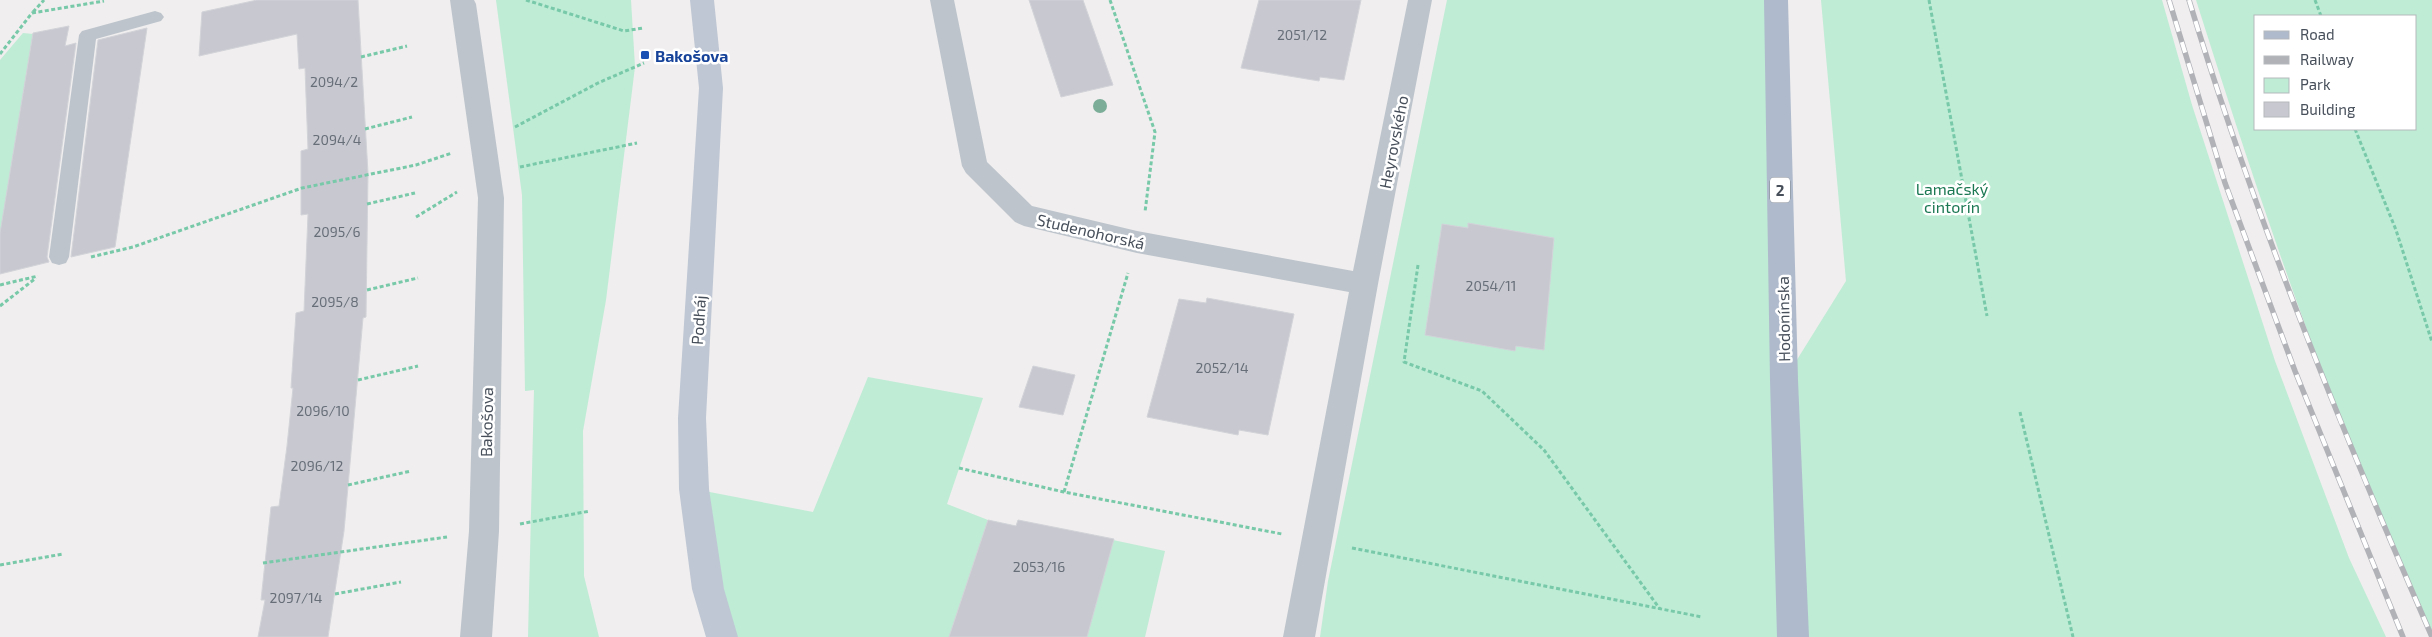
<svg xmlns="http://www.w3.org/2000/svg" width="2432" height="637" viewBox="0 0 2432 637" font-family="'Exo 2',sans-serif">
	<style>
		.green { fill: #beecd5; fill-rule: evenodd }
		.building { fill: #c8c9d0; stroke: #d2d3d9 }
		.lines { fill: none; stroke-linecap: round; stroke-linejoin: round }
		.path { stroke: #78c9a9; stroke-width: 3; stroke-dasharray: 4 2.5; stroke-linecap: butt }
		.lane { fill: #bdc4cc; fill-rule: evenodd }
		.street { fill: #bdc4cc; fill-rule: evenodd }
		.secondary { fill: #bfc7d4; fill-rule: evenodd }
		.primary { fill: #afbacc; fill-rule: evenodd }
		.rail-casing { stroke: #b0b2b8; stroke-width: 5.5 }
		.rail { stroke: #fff; stroke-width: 4; stroke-dasharray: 11; stroke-linecap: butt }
		.tree { fill: #7bad99 }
		.transit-dot { fill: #1a4fb4; stroke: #fff; stroke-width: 2 }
		.labels { text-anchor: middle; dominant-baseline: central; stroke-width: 5; stroke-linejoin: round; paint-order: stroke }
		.number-label { font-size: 14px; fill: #676e78 }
		.shield { fill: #fff; stroke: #7e848c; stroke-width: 1 }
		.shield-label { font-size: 15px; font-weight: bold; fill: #474f5a }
		.transit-label { font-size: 16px; font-weight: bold; fill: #164399; stroke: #fff; text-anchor: start }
		.street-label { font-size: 16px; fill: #474f5a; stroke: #fff }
		.park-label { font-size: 16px; fill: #1b7853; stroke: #fff }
	</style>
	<rect width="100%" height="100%" fill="#f0eeee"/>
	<g class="green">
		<polygon points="496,0 631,0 635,67 606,300 583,431 584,576 599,637 528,637 534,390 525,391 522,195"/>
		<polygon points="1447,0 1776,0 1785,379 1846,281 1821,0 2162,0 2192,105 2275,361 2349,558 2386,637 1320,637 1328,581"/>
		<path d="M2196 0H2432V633C2336 428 2264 215 2196 0ZM2416 16V129H2256V16Z"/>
		<polygon points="23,33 33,34 0,239 0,60"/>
		<polygon points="868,377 983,398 947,504 988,520 1016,526 1018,520 1165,551 1145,637 722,637 694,489 813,512"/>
	</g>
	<g class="building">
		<polygon points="257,0 358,0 368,173 366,317 363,318 344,531 328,637 258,637 265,600 261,600 271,507 279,506 287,446 293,388 291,388 296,313 304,311 308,214 301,215 301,151 308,149 305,68 299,69 297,34 199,56 202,12"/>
		<polygon points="1029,0 1083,0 1113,85 1061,97"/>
		<polygon points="1259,0 1361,0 1344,80 1320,77 1319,81 1241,68"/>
		<polygon points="69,26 65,46 76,43 47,257 49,262 0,274 0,233 33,33"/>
		<polygon points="147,28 115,247 71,257 98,40"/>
		<polygon points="1468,223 1554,238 1544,350 1516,346 1515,351 1425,335 1442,224 1468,228"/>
		<polygon points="1207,298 1294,314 1268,435 1239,430 1238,435 1147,417 1179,299 1206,303"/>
		<polygon points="1033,366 1075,375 1063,415 1019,407"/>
		<polygon points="988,520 1016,526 1018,520 1114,539 1087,637 949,637"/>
	</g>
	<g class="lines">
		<g class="path">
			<polyline points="526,0 624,31 643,28"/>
			<polyline points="1110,0 1155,132 1145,212"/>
			<polyline points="1929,0 1987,316"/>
			<polyline points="2315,0 2321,16"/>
			<polyline points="33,12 44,0"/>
			<polyline points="0,54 32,13 104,1"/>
			<polyline points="361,57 407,46"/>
			<polyline points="515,127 598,83 644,63"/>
			<polyline points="365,129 412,117"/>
			<polyline points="2355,129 2396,230 2432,342"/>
			<polyline points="520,167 637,143"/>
			<polyline points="367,204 415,193"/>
			<polyline points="416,217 457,192"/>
			<polyline points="91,257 133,247 302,188 416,165 452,153"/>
			<polyline points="1418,265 1404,362 1482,391 1544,450 1660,609"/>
			<polyline points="0,285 38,276"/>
			<polyline points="367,290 418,278"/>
			<polyline points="0,306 36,278"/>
			<polyline points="358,380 418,366"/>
			<polyline points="2020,412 2073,637"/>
			<polyline points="959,468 1064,492 1282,534"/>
			<polyline points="348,485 411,471"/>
			<polyline points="1064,492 1128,273"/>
			<polyline points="520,524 590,511"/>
			<polyline points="1352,548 1702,617"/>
			<polyline points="263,563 447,537"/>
			<polyline points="0,565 63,554"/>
			<polyline points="335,594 401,582"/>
		</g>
		<polygon class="lane" points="155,11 161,13 164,17 161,21 96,39 69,257 66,263 59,265 52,263 49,257 79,35 82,31"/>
		<g class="street">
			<polygon points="450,0 474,0 476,4 504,198 499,531 492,637 460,637 469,531 478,198"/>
			<polygon points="930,0 954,0 987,162 1032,206 1137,231 1353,271 1408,0 1432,0 1378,284 1315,637 1283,637 1349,292 1137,253 1024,226 1015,222 966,173 962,166"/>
		</g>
		<polygon class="secondary" points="690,0 714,0 723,88 706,418 709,489 724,589 738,637 706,637 692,589 679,489 678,418 699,88"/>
		<polygon class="primary" points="1764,0 1788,0 1798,380 1809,637 1777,637 1770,380"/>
		<g class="rail-casing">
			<g id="rail">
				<polyline points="2169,0 2225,183 2295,371 2403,637"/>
				<path d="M2189 0C2255 218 2341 428 2432 637"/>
			</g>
		</g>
		<use href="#rail" class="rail"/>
	</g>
	<circle class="tree" cx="1100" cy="106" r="7"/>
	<rect class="transit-dot" x="640" y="50" width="10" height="10" rx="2.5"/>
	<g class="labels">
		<g class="number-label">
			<text x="1302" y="34">2051/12</text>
			<text x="334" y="81">2094/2</text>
			<text x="337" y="139">2094/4</text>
			<text x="337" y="231">2095/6</text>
			<text x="1491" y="285">2054/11</text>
			<text x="335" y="301">2095/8</text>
			<text x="1222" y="367">2052/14</text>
			<text x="323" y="410">2096/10</text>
			<text x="317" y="465">2096/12</text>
			<text x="1039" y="566">2053/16</text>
			<text x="296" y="597">2097/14</text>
		</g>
		<rect class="shield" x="1770" y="177.5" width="20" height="25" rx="4"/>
		<g class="shield-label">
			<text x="1780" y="190">2</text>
		</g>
		<g class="transit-label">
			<text x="655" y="55">Bakošova</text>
		</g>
		<g class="street-label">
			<text transform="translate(1393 142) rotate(-79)">Heyrovského</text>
			<text transform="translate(1091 231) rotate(13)">Studenohorská</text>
			<text transform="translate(1783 319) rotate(-91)">Hodonínska</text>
			<text transform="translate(698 320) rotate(-86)">Podháj</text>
			<text transform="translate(486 422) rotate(-89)">Bakošova</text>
		</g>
		<g class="park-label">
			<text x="1952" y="188">Lamačský<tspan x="1952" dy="18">cintorín</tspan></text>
		</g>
	</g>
	<rect x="2254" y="15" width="162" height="115" fill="#ffffff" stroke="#b5b9bd"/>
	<rect x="2264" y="31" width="25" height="8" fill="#afbacc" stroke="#b5b9bd"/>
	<text x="2300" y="40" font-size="15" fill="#474f5a">Road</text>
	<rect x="2264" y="56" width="25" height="8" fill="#b0b2b8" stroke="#b5b9bd"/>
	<text x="2300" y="65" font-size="15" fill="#474f5a">Railway</text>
	<rect x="2264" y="78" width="25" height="15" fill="#beecd5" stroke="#b5b9bd"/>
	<text x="2300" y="90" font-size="15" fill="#474f5a">Park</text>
	<rect x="2264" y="102" width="25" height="15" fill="#c8c9d0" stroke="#b5b9bd"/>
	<text x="2300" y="115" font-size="15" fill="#474f5a">Building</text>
</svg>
